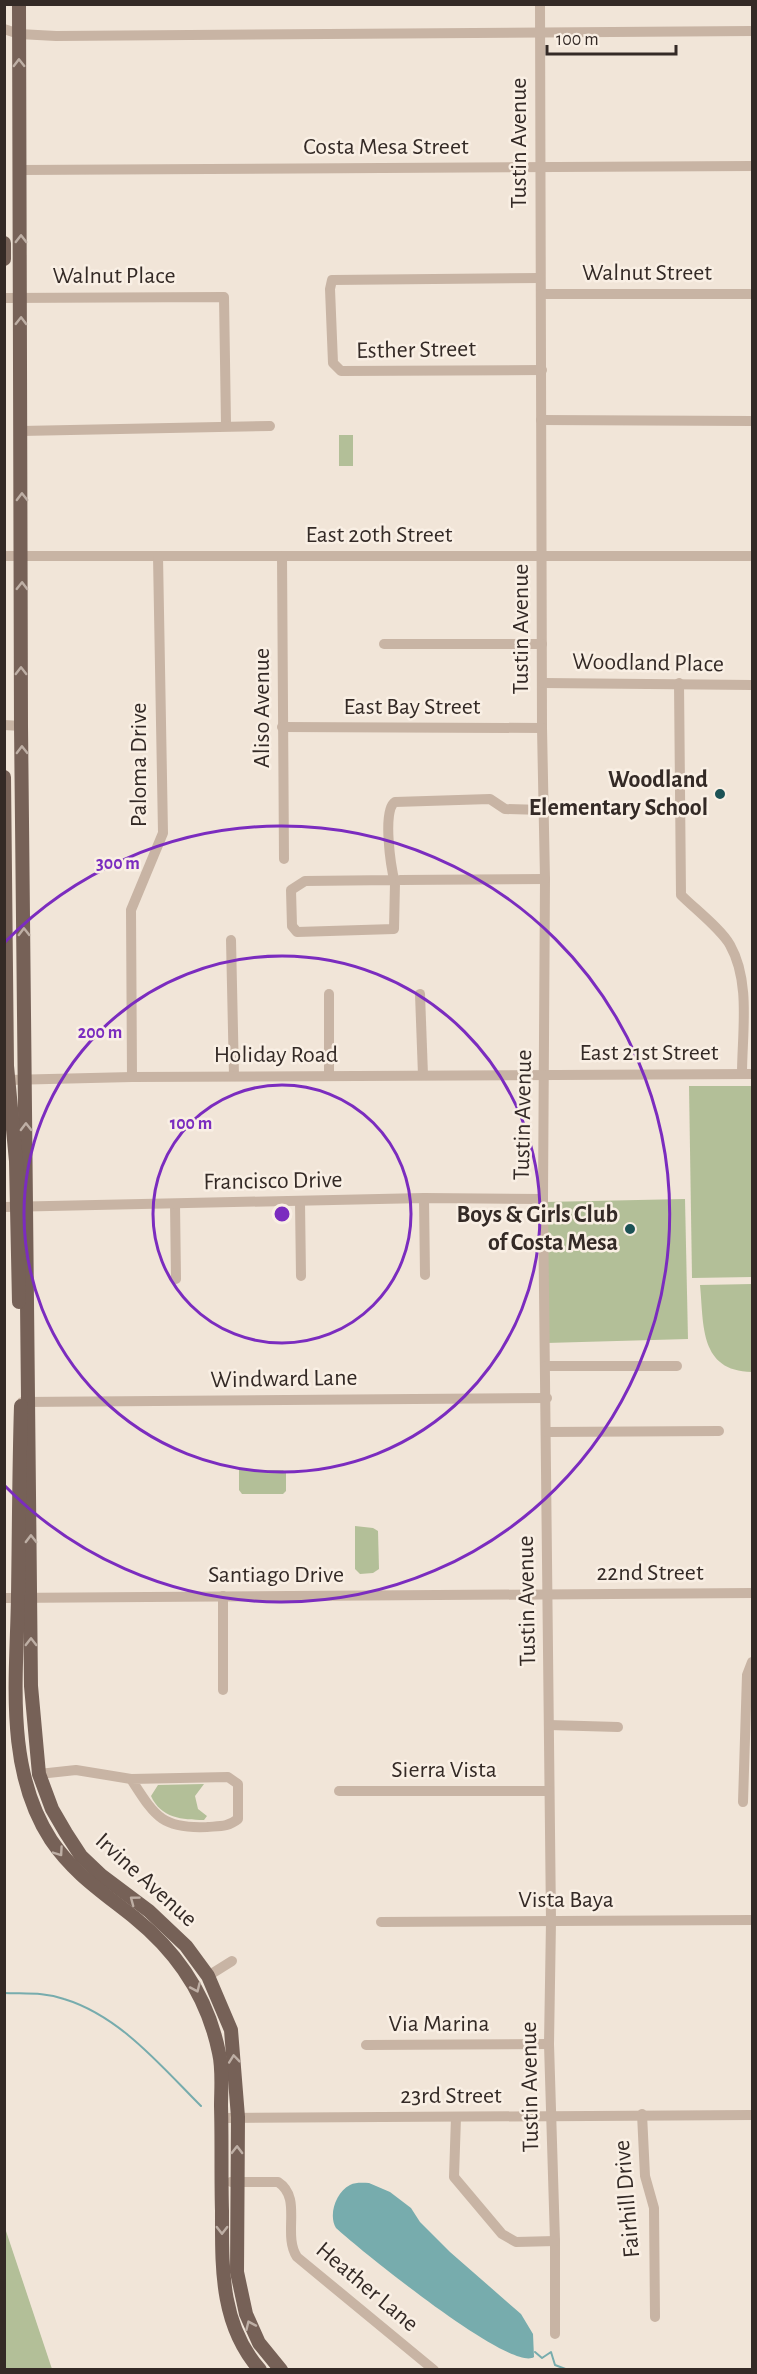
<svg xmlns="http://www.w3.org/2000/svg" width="757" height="2374" viewBox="0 0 757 2374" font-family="'Alegreya Sans',sans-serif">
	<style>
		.green { fill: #b3bf98 }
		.water { fill: #77acad }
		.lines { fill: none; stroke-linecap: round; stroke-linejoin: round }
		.stream { stroke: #77acad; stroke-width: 2 }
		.minor { stroke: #c8b4a4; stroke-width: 10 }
		.major { stroke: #766157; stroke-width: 14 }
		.oneway { stroke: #beafa5 }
		.ring { fill: none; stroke: #7b2cbf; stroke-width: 3 }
		.poi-dot { fill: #1c5255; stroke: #f9efe4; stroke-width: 2 }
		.labels { text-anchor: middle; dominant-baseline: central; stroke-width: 5; stroke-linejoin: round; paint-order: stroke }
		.street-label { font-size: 24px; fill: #342a26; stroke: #f9efe4 }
		.poi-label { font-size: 24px; font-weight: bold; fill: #342a26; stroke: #f9efe4; text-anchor: end }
		.centre { fill: #7b2cbf; stroke: #f9efe4; stroke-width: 3 }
		.ring-label { font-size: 18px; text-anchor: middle; font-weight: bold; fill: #7b2cbf; stroke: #f9efe4; stroke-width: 5; stroke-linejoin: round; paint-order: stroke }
	</style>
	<rect width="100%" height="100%" fill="#f1e5d8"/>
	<g class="green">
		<rect x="339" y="435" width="14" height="31"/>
		<polygon points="689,1086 752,1086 752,1277 692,1278"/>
		<polygon points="685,1199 688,1339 546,1343 544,1202"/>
		<path d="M752 1284V1372C699 1371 704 1325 700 1285Z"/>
		<polygon points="239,1470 283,1470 286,1473 286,1491 283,1494 242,1494 239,1490"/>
		<polygon points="355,1526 373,1528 378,1531 379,1569 373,1573 360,1574 355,1569"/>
		<path d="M204 1784 195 1796 198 1809 207 1816 204 1820C182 1820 161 1818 151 1796L158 1785Z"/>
		<polygon points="5,2228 52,2369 5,2369"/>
	</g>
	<path class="water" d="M369 2183 390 2192 411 2208 420 2222 450 2252 521 2314 533 2334 534 2357C511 2373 359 2249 336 2228 328 2215 336 2192 350 2185 356 2182 363 2183 369 2183Z"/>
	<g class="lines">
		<g class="stream">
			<path d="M4 1993C25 1994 44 1992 64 1999 120 2016 161 2066 201 2106"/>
			<polyline points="535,2352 542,2358 551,2352 555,2365 568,2370"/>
		</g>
		<g class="minor">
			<polyline points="540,4 542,728 545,879 543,1199 551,1921 549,2044 555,2241 555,2334"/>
			<polyline points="4,29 19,34 56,36 752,31"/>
			<polyline points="21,170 752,166"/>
			<polyline points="540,278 332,280 330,289 333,363 341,371 542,370"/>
			<polyline points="541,294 752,294"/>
			<polyline points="4,298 224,297 226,425"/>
			<polyline points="541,420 752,421"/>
			<polyline points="21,431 270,426"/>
			<polyline points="4,556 752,556"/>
			<polyline points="282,556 284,859"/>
			<polyline points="384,644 542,644"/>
			<polyline points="544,683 752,685"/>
			<path d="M679 683 681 895C695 909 721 929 730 945 751 982 742 1033 742 1074"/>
			<polyline points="4,725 21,726"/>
			<polyline points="282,727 542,728"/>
			<path d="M394 880 305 881 291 890 292 926 297 932 394 929 395 883C391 868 382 810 395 802L490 799 505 809 543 810"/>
			<polyline points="400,880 545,879"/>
			<polyline points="231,940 234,1076"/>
			<polyline points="329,994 329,1076"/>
			<polyline points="420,994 423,1075"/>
			<polyline points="132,1077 131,910 163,833 158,556"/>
			<polyline points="8,1080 132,1077 752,1074"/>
			<polyline points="424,1198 425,1275"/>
			<polyline points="300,1202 301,1276"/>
			<polyline points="175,1204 176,1279"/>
			<polyline points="4,1207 424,1198 543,1199"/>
			<polyline points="546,1366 677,1366"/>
			<polyline points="22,1402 547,1398"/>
			<polyline points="547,1432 719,1431"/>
			<polyline points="223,1596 223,1690"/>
			<polyline points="4,1598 752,1593"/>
			<polyline points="549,1725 618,1727"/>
			<polyline points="39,1774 76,1770 131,1779"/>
			<path d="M228 1777 238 1784V1819C228 1827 220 1826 207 1827 161 1829 155 1816 131 1779Z"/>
			<polyline points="339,1791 549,1791"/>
			<polyline points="743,1802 747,1675 752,1662"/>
			<polyline points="381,1922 752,1920"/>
			<polyline points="208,1976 232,1961"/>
			<polyline points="366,2045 549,2044"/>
			<polyline points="642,2114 645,2176 654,2208 655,2317"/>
			<polyline points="456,2117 454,2177 502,2234 516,2242 555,2241"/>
			<polyline points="221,2118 752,2115"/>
			<path d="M231 2182H278C303 2198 282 2234 297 2257L434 2370"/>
		</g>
		<g class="major">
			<polyline points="19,4 21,726 31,1686 39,1774 52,1809 66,1833 81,1856 101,1875 149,1911 186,1946 208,1976 231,2030 238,2117 237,2272 246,2314 259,2343 281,2370"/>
			<polyline points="4,243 4,259"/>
			<polyline points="4,777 7,1066 16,1161 19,1302"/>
			<path d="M21 1406C19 1469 19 1532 18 1595 17 1676 4 1768 51 1840 74 1874 104 1893 135 1918 178 1953 208 1998 219 2053 223 2070 221 2089 221 2106 222 2141 221 2176 222 2211 222 2267 220 2325 260 2370"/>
		</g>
	</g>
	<defs><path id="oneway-chevron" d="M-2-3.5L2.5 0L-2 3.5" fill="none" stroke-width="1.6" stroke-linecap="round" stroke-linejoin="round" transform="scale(1.5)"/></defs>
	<g class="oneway">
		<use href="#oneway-chevron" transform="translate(19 63) rotate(-91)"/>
		<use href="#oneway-chevron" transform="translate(21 239) rotate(-90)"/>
		<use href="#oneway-chevron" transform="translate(21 321) rotate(-89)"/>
		<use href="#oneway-chevron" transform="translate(22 497) rotate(-91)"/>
		<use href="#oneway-chevron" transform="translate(22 586) rotate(-89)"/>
		<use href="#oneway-chevron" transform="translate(21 671) rotate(-90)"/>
		<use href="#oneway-chevron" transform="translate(22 750) rotate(-91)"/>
		<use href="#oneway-chevron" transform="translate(24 932) rotate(-91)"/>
		<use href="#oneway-chevron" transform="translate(26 1127) rotate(-91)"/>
		<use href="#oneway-chevron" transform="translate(31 1539) rotate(-91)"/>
		<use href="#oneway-chevron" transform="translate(31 1642) rotate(-90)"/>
		<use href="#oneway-chevron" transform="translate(59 1852) rotate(55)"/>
		<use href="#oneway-chevron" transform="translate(134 1900) rotate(-143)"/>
		<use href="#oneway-chevron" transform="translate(196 1988) rotate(66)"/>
		<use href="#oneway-chevron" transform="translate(234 2059) rotate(-96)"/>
		<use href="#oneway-chevron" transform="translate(237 2150) rotate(-89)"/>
		<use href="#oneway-chevron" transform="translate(222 2230) rotate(90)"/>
		<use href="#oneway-chevron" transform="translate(250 2325) rotate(-114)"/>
	</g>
	<g class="ring">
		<circle cx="282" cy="1214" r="129"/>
		<circle cx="282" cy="1214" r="258"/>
		<path d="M5 942A388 388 0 1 1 5 1486"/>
	</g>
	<g class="poi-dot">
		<circle cx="720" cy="794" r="6"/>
		<circle cx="630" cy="1229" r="6"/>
	</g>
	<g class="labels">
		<g class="street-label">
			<text transform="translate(519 143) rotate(-90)">Tustin Avenue</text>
			<text x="386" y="147">Costa Mesa Street</text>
			<text x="647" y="273">Walnut Street</text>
			<text x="114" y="276">Walnut Place</text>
			<text transform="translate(416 350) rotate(-1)">Esther Street</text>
			<text x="379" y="535">East 20th Street</text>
			<text transform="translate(521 629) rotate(-90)">Tustin Avenue</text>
			<text transform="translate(648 663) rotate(1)">Woodland Place</text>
			<text x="412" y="707">East Bay Street</text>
			<text transform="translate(262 708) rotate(-90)">Aliso Avenue</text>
			<text transform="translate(139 765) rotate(-90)">Paloma Drive</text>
			<text x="649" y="1053">East 21st Street</text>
			<text x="276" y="1055">Holiday Road</text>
			<text transform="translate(523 1115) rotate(-89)">Tustin Avenue</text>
			<text transform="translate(273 1181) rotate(-1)">Francisco Drive</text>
			<text transform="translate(284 1379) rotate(-1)">Windward Lane</text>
			<text x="650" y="1573">22nd Street</text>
			<text x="276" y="1575">Santiago Drive</text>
			<text transform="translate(527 1601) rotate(-91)">Tustin Avenue</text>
			<text x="444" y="1770">Sierra Vista</text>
			<text transform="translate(146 1880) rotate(42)">Irvine Avenue</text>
			<text x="566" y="1900">Vista Baya</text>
			<text x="439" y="2024">Via Marina</text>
			<text transform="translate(530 2087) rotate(-91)">Tustin Avenue</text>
			<text x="451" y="2096">23rd Street</text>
			<text transform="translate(627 2199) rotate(-95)">Fairhill Drive</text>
			<text transform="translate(367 2287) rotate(40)">Heather Lane</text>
		</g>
		<g class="poi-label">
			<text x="708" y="780">Woodland<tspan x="708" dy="28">Elementary School</tspan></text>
			<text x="618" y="1215">Boys &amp; Girls Club<tspan x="618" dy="28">of Costa Mesa</tspan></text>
		</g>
	</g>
	<circle cx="282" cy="1214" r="9" class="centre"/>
	<g class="ring-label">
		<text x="118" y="869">300 m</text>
		<text x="100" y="1038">200 m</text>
		<text x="191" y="1129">100 m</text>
	</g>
	<rect width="757" height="2374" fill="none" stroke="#342a26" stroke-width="12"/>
	<path d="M547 45v9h129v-9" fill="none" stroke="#342a26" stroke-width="3"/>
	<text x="556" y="45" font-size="18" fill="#342a26" stroke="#f9efe4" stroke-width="4.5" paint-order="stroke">100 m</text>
</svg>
